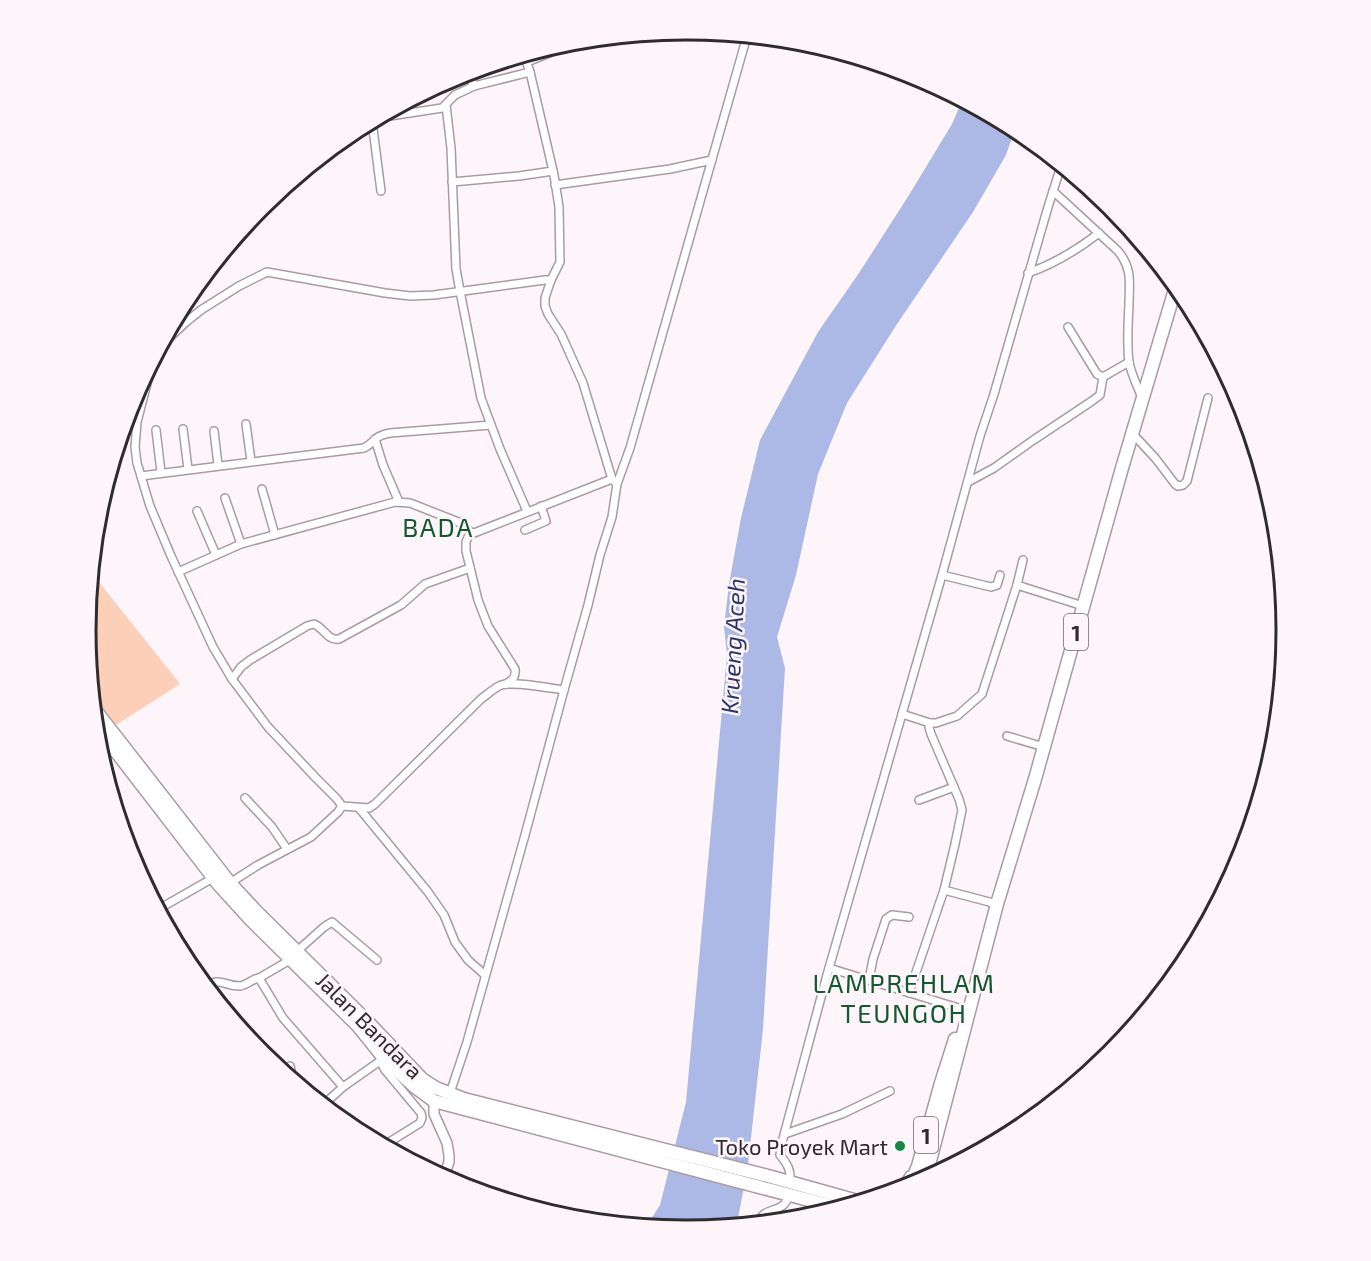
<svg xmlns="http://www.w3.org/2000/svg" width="1371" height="1261" viewBox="0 0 1371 1261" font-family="'Exo 2',sans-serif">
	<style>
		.green { fill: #fbcfb8 }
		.water { fill: #acb9e6 }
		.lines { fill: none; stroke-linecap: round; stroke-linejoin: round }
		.street-casing { stroke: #a99ba4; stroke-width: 10 }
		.secondary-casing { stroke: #a99ba4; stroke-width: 12 }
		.highway-casing { stroke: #a99ba4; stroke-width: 15 }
		.street { stroke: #fff; stroke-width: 7 }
		.secondary { stroke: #fff; stroke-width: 9 }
		.highway { stroke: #fff; stroke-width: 12 }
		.poi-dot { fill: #108a45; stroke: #fef5fa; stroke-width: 2 }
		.labels { text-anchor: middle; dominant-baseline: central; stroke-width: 5; stroke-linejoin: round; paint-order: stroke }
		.shield { fill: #fef5fa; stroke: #6e686b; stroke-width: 1.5 }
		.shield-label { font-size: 21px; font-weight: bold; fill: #302b2e }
		.street-label { font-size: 22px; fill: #302b2e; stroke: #fef5fa }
		.poi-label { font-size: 22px; fill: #302b2e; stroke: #fef5fa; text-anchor: end }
		.water-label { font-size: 24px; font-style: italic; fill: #2b366d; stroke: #fef5fa }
		.quarter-label { font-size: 26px; letter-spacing: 1.5px; fill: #125a2e; stroke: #fef5fa }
		.rim { fill: none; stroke: #302b2e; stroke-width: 3 }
	</style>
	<rect width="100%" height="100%" fill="#fef5fa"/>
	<polygon class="green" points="91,572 180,684 116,725 91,693 85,630"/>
	<polygon class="water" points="962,101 1015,129 1006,155 973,212 895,327 847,403 818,474 796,575 777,637 785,668 763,1029 748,1165 737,1224 735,1226 686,1231 646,1227 660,1205 686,1102 727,655 724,627 729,584 741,518 760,440 818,332 859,273 909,195 952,124"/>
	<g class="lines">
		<g class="street-casing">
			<g id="street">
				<polyline points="527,62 581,40"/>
				<polyline points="468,72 474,86"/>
				<polyline points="446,105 451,148 456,269 460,291 481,398 500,449 527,511"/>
				<polyline points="377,118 442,108 455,95 474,86 530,72"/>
				<polyline points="372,121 381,191"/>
				<polyline points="452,182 519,176 553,171"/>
				<polyline points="555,185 670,169 712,160"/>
				<path d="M1053 191 1118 251C1133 269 1129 284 1129 305 1128 322 1127 346 1129 362 1131 374 1138 387 1142 398"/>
				<path d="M1028 273C1054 264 1077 250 1099 233"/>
				<polyline points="1068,327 1097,374 1103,377"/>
				<polyline points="246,424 251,461"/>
				<polyline points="183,429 188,469"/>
				<polyline points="156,430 161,472"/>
				<polyline points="214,431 218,465"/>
				<polyline points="1133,434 1156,459 1175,484 1178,486 1183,485 1187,481 1208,398"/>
				<polyline points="375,439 383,465 399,502"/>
				<path d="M141 476 364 448C376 442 373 436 390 433L491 425"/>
				<polyline points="968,482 994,468 1032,441 1092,401 1100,395 1103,377 1129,362"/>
				<polyline points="617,484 630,448 747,36"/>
				<polyline points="262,489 275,535"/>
				<polyline points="225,498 241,544"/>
				<polyline points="197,511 216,555"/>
				<polyline points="525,530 546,521 541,506"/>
				<path d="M470 532 466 542V551L478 600 488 626 515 669C516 678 512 680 506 684"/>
				<polyline points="178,572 241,544 395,502 410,503 461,523 470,532 474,533 612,479"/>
				<polyline points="942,575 991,587 997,585 1000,575"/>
				<polyline points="1017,585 1083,606"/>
				<path d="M232 679 241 667 250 660 307 626 314 624C324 628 328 641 339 639L401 605 425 584 470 568"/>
				<polyline points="902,714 930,723 929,727 931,734 959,799 962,810 955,844 944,890 997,904"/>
				<polyline points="930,723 936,723 957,716 982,694 1017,585 1023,560"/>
				<polyline points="1007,736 1044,747"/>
				<polyline points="245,798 272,827 287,849"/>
				<polyline points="919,800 954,787"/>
				<polyline points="342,806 337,799 315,777 268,727 232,679 213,647 171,556 150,506 137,463 135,447 137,422 152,364 157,354 166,341 186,322 201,310 239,286 267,272 385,293 410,296 434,295 545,280 551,280"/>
				<path d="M342 806 369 808 375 804 481 699C488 694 494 688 501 685 514 681 549 688 564 690"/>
				<polyline points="359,808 428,892 444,915 455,942 468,960 485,975"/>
				<polyline points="230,883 258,865 311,837 338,812 342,806"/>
				<polyline points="157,910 213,878"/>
				<polyline points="296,952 324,927 332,922 377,960"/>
				<polyline points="829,968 965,1010"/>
				<polyline points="259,978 290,960"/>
				<polyline points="869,980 873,959 886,919 892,915 909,917"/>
				<path d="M204 986C223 977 223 986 240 986 247 985 252 979 259 978L283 1018 343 1087 380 1061 383 1057"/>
				<polyline points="909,993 944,890"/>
				<polyline points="380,1061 385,1070 421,1113 422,1118 420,1123 383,1146"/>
				<polyline points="285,1075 291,1070 290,1066"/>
				<polyline points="450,1093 467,1042 525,835 564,690 588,605 600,555 612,517 617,484 612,479 583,383 561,334 548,314 545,306 545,298 551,280 560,262 559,207 554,175 530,72 524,55"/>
				<polyline points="322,1106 343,1087"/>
				<polyline points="785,1134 842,1114 890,1091"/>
				<path d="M790 1182C791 1170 788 1165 780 1155L781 1146 827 975 942 575 980 436 994 394 1048 207 1061 166"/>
				<path d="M758 1224C764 1203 784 1217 789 1194"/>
			</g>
		</g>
		<g class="secondary-casing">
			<polyline id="secondary" points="434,1101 434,1114 447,1143 449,1155 449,1162 443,1179"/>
		</g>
		<g class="highway-casing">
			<g id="highway">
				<polyline points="92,706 230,883 256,911 365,1019 422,1079 436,1088 464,1099 768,1176 861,1202"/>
				<polyline points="94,723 219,885 249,918 358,1026 383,1057 415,1087 434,1101 839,1208"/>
				<polyline points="925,1180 997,904 1035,779 1122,468 1176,286"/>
				<polyline points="909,1187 918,1166 941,1083 955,1039"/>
				<polyline points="894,1192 908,1182 911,1177"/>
			</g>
		</g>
		<use href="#street" class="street"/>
		<use href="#secondary" class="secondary"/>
		<use href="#highway" class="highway"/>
	</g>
	<circle class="poi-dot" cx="900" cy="1146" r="6"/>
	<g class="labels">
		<g class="shield">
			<rect x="1064" y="614" width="24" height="36" rx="4.5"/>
			<rect x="914" y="1117" width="24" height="36" rx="4.5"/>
		</g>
		<g class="shield-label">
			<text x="1076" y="632">1</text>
			<text x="926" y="1135">1</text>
		</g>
		<g class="street-label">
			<text transform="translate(370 1025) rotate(45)">Jalan Bandara</text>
		</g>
		<g class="poi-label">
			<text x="888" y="1146">Toko Proyek Mart</text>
		</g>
		<g class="water-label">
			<text transform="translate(732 646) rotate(-87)">Krueng Aceh</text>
		</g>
		<g class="quarter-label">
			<text x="438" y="526">BADA</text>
			<text x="904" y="982">LAMPREHLAM<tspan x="904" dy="30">TEUNGOH</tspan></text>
		</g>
	</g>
	<path d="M0 0H1371V1261H0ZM96 630a590 590 0 1 1 1180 0a590 590 0 1 1-1180 0Z" fill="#fef5fa" fill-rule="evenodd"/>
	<path class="rim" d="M96 630a590 590 0 1 1 1180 0a590 590 0 1 1-1180 0Z"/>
</svg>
